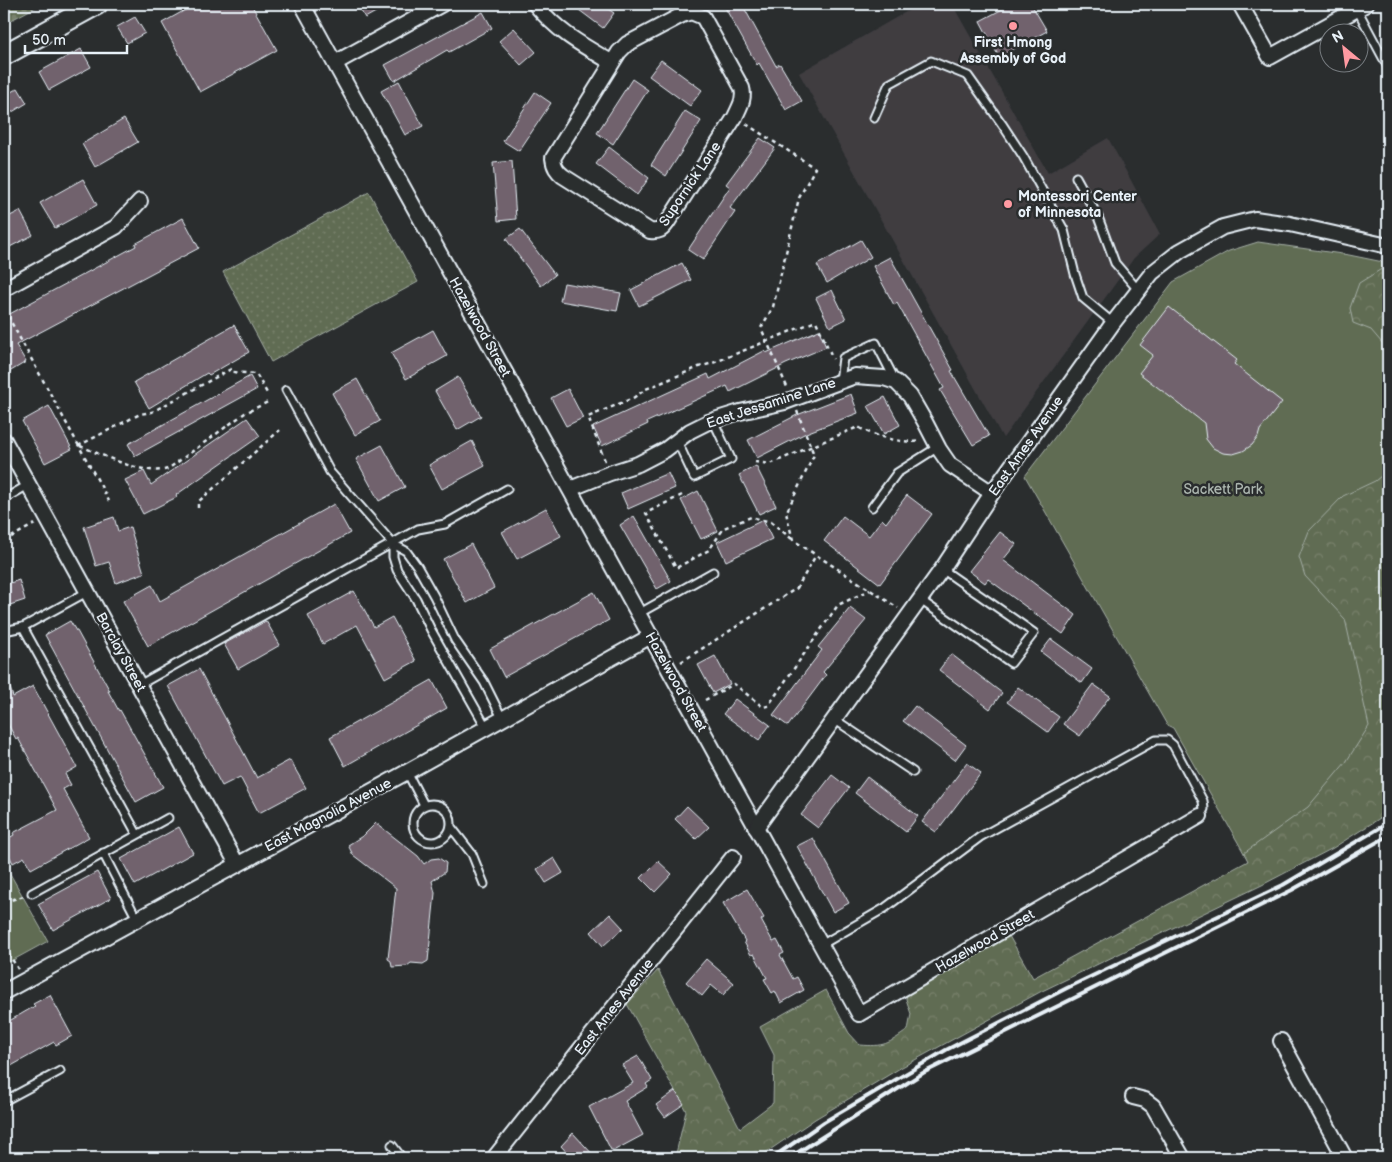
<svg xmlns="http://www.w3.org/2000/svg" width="1392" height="1162" viewBox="0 0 1392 1162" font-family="'Balsamiq Sans',sans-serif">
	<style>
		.built { fill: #3f3d41 }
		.green { fill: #616c53; stroke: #a4aea6 }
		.forest { fill: url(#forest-crowns); stroke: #a4aea6 }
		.cemetery { fill: url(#cemetery-stones); stroke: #a4aea6 }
		.garden { fill: url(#garden-dots); stroke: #a4aea6 }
		.building { fill: #71626d; stroke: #e8f1f8 }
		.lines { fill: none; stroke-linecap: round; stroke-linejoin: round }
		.service-casing { stroke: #e8f1f8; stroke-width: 11 }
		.minor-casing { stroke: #e8f1f8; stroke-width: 18 }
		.secondary-casing { stroke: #e8f1f8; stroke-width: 24 }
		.path { stroke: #e8f1f8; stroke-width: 2.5; stroke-dasharray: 4 4; stroke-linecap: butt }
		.service { stroke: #2a2d2e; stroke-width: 7 }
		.minor { stroke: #2a2d2e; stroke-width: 14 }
		.secondary { stroke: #2a2d2e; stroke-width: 20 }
		.rail { stroke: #e8f1f8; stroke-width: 4 }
		.poi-dot { fill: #ff9aa2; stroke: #2a2d2e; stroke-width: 2 }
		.labels { text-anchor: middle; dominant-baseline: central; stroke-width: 5; stroke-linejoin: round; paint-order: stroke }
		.poi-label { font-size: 14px; font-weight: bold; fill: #e8f1f8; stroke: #2a2d2e }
		.street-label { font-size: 14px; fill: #e8f1f8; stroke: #2a2d2e }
		.park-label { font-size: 14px; fill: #abb5ae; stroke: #2a2d2e }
	</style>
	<defs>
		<pattern id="forest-crowns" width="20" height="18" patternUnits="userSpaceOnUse" patternTransform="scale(1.25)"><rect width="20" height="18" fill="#616c53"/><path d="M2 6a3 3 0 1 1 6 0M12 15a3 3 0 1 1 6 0" fill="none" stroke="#78816c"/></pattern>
		<pattern id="cemetery-stones" width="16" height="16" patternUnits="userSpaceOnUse" patternTransform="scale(1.25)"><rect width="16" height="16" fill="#616c53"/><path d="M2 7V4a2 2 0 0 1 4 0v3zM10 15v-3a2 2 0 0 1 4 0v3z" fill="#78816c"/></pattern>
		<pattern id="garden-dots" width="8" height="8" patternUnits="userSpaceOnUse" patternTransform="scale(1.25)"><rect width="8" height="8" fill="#616c53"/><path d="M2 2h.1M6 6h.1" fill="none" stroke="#78816c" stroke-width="1.8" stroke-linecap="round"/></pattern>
	</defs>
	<rect width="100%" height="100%" fill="#2a2d2e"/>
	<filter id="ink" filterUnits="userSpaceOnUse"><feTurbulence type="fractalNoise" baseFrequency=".02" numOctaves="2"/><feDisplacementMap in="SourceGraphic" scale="10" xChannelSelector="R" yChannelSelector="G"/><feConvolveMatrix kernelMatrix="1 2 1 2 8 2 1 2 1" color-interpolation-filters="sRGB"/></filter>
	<g filter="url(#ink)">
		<polygon class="built" points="920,4 952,4 1048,173 1108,138 1160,234 1134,258 1003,438 799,73"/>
		<g class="green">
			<polygon points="1258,242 1349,255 1388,263 1388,790 1253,869 1173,728 1167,725 1025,476 1173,282 1229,251"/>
			<polygon points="4,863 48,941 4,965"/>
		</g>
		<g class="forest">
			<polygon points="1388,265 1388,350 1371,330 1353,323 1350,308 1359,283"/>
			<path d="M1388 470V813L1333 848 1262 885 1040 992 902 1067 815 1119 758 1158H675L686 1111 627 1004 658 970 740 1128 773 1103 774 1055 760 1027 826 990 849 1033 860 1045C884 1047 888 1044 908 1030L911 1014 906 999 908 991 1009 936 1033 978 1248 861 1244 853 1308 807 1346 762 1369 726 1345 619 1305 576 1299 557 1309 531 1343 496 1375 481Z"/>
		</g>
		<polygon class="cemetery" points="4,4 41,4 4,24"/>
		<polygon class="garden" points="369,192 418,282 271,362 223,272"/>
		<g class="building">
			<polygon points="196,4 251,4 277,50 200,92 162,23"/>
			<polygon points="357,4 390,4 365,18"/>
			<polygon points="571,4 601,4 614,13 603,28"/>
			<polygon points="723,4 742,4 776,66 780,64 802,101 786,110 759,63 757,65"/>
			<polygon points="1012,4 1031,4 1047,31 999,57 980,21"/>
			<polygon points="483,12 492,28 449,52 447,50 394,81 385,65"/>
			<polygon points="135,17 145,33 127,43 117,27"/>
			<polygon points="514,28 536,52 521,65 499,41"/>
			<polygon points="81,49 91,67 49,90 39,72"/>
			<polygon points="661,60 702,90 690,106 649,76"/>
			<polygon points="632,79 648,90 613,144 597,133"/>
			<polygon points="399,81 423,126 405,135 381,91"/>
			<polygon points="18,88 27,103 4,117 4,96"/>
			<polygon points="535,92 551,103 519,151 503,141"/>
			<polygon points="685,111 701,121 666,176 651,165"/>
			<polygon points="124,119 138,142 95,167 82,144"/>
			<polygon points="760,138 775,148 730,208 735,212 703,260 688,250 730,187 726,184"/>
			<polygon points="609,147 649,178 637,195 596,164"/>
			<polygon points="512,161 516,219 498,221 493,163"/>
			<polygon points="83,179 97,205 55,228 40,203"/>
			<polygon points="20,211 33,235 4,250 4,219"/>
			<polygon points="183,218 199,248 16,345 26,362 4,375 4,317 136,246 135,244"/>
			<polygon points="520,229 555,275 541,286 506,239"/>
			<polygon points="861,240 871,257 827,283 817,265"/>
			<polygon points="890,257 953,370 951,371 989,436 973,445 940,390 944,388 897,303 894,305 873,266"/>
			<polygon points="682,263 691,280 639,306 631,290"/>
			<polygon points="564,283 621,293 617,311 560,301"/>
			<polygon points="832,290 846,319 830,327 816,298"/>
			<polygon points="1169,307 1237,360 1234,364 1282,402 1260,430 1258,437 1252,445 1243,451 1233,454 1223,453 1213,448 1206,439 1204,423 1139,373 1153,355 1140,345"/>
			<polygon points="234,325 249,352 209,375 207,373 149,408 134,382"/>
			<polygon points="433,330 447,356 406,379 391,353"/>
			<polygon points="819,330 826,347 786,364 730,392 727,386 647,422 648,424 602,446 593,427 708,374 710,379 764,351 766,353"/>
			<polygon points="250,376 257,389 135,456 128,444"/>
			<polygon points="458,377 481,416 457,430 435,391"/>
			<polygon points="357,379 380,421 355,435 332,393"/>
			<polygon points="568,389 583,418 566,426 551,398"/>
			<polygon points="851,394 858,413 806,433 757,458 748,440 797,415"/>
			<polygon points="885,397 900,425 884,434 868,406"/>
			<polygon points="49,406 72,449 45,463 22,421"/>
			<polygon points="247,418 260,436 176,495 177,497 143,514 125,480 144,471 151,485"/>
			<polygon points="472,441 485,466 442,489 429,465"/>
			<polygon points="382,445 405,487 379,501 356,459"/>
			<polygon points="756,466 776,506 759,514 739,475"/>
			<polygon points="668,473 675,488 628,509 621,493"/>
			<polygon points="698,491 718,531 701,539 681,500"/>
			<polygon points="907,495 932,514 880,584 824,541 843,516 869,536 882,519 886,523"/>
			<polygon points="334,504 350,533 148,646 123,601 152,585 160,601"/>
			<polygon points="546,508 561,536 517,559 502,532"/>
			<polygon points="634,516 671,581 657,589 620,525"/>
			<polygon points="114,517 118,531 130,527 144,573 116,583 109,562 96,566 84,527"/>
			<polygon points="763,520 772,539 726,561 717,542"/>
			<polygon points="1000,532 1016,544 1003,560 1076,615 1063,634 988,579 985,583 969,571"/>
			<polygon points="471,544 494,588 467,603 443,559"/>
			<polygon points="19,580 25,600 4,607 4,585"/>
			<polygon points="354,591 374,627 392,617 416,661 385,678 357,625 323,644 308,616"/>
			<polygon points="594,592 609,620 504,677 490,649"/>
			<polygon points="850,608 866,620 823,672 826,675 788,726 773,715 822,650 818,647"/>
			<polygon points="70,621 76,631 77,631 110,691 108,691 119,711 120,710 163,787 136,802 45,635"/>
			<polygon points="266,621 280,645 238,669 224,644"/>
			<polygon points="1051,639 1092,669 1082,683 1041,652"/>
			<polygon points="951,654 1002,693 990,709 939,670"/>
			<polygon points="715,656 730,684 713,693 698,665"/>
			<polygon points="199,669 257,778 290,760 306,788 259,813 240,777 222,786 168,686"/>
			<polygon points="4,675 6,675 13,697 33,686 77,767 65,774 71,785 63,789 89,837 31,869 24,857 13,863 4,846 4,841 14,835 13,833 57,810 18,738 16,739 4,717"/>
			<polygon points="432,680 447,708 345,766 330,737"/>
			<polygon points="1093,684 1110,696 1080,736 1063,724"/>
			<polygon points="1018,687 1059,717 1048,732 1007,702"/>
			<polygon points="735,699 770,725 759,740 723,714"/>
			<polygon points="915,706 966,745 955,760 903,721"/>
			<polygon points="967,763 981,773 936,832 922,822"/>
			<polygon points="832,775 849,788 818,828 801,815"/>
			<polygon points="867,777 918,816 906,832 855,793"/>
			<polygon points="687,806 709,827 696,839 675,819"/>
			<polygon points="376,823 418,856 424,864 431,859 439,858 446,863 445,872 432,881 435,893 428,961 423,964 411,963 407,966 392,967 391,961 388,959 396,888 353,855 348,845 364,835"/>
			<polygon points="179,827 193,853 135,885 121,859"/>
			<polygon points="813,838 849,903 833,912 797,846"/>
			<polygon points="554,858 563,873 546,883 537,869"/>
			<polygon points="658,861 672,874 655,892 641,878"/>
			<polygon points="97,872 111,898 53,930 38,904"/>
			<polygon points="747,889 764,918 761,920 773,942 777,940 784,953 780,955 793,979 797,977 804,990 781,1003 775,991 772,993 764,979 767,978 754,954 751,955 744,942 745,941 723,903"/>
			<polygon points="610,914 623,928 603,946 591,932"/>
			<polygon points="706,959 734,983 723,995 711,985 702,996 686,982"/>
			<polygon points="50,995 72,1036 56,1045 54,1042 4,1070 4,1024 35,1006 33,1004"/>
			<polygon points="638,1056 652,1080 646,1084 648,1087 625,1101 643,1135 615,1150 611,1150 589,1107 633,1083 622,1065"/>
			<polygon points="675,1091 684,1104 665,1117 656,1105"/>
			<polygon points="573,1133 596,1158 572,1158 561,1146"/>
		</g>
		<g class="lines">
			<g class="service-casing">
				<g id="service">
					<polyline points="1357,9 1388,67"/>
					<polyline points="874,118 889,84 931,61 968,76 1002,124 1023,156 1064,230 1075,274 1083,298 1113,323"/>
					<polyline points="1076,177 1098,217 1115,263 1139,291"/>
					<polyline points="840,381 843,358 876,343 896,382"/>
					<polyline points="286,390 330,472 393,544 406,551 417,566 434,596 455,640 484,682 502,718"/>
					<polyline points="677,441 694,477 731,459 713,420"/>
					<polyline points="4,499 28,485"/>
					<polyline points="872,507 897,473 938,447"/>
					<polyline points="393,544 393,557 397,570 416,599 431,630 486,727"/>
					<polyline points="919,599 1011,663 1034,633 942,569"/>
					<polyline points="638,614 713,572"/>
					<polyline points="23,627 137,834"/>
					<polyline points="4,631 23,627 87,592"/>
					<polyline points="139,685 418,529 445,524 507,489"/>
					<polyline points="834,719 913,772"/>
					<polyline points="407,772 424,805"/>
					<circle cx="432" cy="823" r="19"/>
					<polyline points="451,827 472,854 484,884"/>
					<polyline points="103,853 137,919"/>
					<polyline points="32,893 168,818"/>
					<polyline points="821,945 885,908 980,837 1156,740 1167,740 1173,745 1203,801 1204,809 1200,816"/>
					<polyline points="4,1101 60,1071"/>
					<polyline points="392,1145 402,1158"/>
				</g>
			</g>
			<g class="minor-casing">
				<g id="minor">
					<polyline points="302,4 859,1014 1200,816"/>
					<path d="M535 4C558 32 580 44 611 62"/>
					<polyline points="1240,4 1270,57 1366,4"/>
					<path d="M691 12 703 17 742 88C745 99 740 106 735 117L667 223C662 230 659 232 650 231L563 176C557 171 554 167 553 158L619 52 627 44 682 15Z"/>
					<polyline points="335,63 442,4"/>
					<polyline points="4,289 116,227 140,201"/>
					<polyline points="4,440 237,864"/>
					<polyline points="570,489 610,473 638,464 665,450 690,431 708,422 740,412 785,402 855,376 884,378 896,382 910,396 925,422 939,449 950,465 992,493"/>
					<polyline points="756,828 942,569 992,493 1113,323 1152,273 1180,251 1223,227 1255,219 1290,224 1388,246"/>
					<polyline points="4,992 407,772 651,636"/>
					<polyline points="1281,1041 1345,1158"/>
					<polyline points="1133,1097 1145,1100 1153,1106 1183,1158"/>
					<polyline points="494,1158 733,857"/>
				</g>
			</g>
			<g class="secondary-casing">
				<polyline id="secondary" points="4,55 97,4"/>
			</g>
			<g class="path">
				<polyline points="746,124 815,168 799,198 773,307 761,328 787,387"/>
				<polyline points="4,309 109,501"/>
				<polyline points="797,411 814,455 786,513 793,540 898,608"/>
				<polyline points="78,446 140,414 152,412 231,369 233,372 256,374 267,393"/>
				<path d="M80 446C104 455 143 476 168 469L245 413 270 401"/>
				<polyline points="605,461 588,417 633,398 646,389 699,367 713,363 816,321 833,359"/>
				<path d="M755 462 770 464 858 427C873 436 902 444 920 441"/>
				<polyline points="682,495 646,513 676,568 709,550 724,528 751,517 771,522 792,539"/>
				<polyline points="198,508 198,502 280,430"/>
				<polyline points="4,541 35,524"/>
				<polyline points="681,662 797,588 816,555"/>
				<polyline points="705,700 734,684 763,707 768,706 838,605 870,590"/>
				<polyline points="4,902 24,896"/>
				<polyline points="4,946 18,969"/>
				<polyline points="4,960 10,957"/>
			</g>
			<use href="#service" class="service"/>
			<use href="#minor" class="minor"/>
			<use href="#secondary" class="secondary"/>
			<g class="rail">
				<polyline points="772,1158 824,1122 946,1050 1067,988 1283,885 1388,823"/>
				<polyline points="789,1158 923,1073 1292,890 1388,836"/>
			</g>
		</g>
	</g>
	<g class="poi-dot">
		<circle cx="1013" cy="26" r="5"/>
		<circle cx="1008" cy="204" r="5"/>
	</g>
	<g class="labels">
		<g class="poi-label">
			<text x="1013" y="42">First Hmong<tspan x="1013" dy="16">Assembly of God</tspan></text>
			<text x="1018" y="196" text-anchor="start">Montessori Center<tspan x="1018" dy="16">of Minnesota</tspan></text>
		</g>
		<g class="street-label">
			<text transform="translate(690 184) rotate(-56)">Supornick Lane</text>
			<text transform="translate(480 327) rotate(61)">Hazelwood Street</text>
			<text transform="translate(771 403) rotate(-18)">East Jessamine Lane</text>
			<text transform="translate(1026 446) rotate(-55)">East Ames Avenue</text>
			<text transform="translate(121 652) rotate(61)">Barclay Street</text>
			<text transform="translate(676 682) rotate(61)">Hazelwood Street</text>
			<text transform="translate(328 815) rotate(-28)">East Magnolia Avenue</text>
			<text transform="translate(985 941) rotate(-30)">Hazelwood Street</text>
			<text transform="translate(614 1007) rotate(-52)">East Ames Avenue</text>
		</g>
		<g class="park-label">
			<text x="1223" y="489">Sackett Park</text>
		</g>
	</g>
	<rect width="1392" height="1162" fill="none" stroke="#2a2d2e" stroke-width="20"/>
	<rect x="10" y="10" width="1372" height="1142" fill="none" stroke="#e8f1f8" stroke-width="2" filter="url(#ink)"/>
	<g transform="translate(1344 48) rotate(331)"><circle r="24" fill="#2a2d2e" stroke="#767b7f"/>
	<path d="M0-4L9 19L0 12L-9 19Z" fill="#ff9aa2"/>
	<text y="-8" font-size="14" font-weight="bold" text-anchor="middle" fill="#e8f1f8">N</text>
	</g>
	<path d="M25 45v8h102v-8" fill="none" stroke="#e8f1f8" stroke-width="2.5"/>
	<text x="32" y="45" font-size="15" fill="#e8f1f8" stroke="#2a2d2e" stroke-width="4" paint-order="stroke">50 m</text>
</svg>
